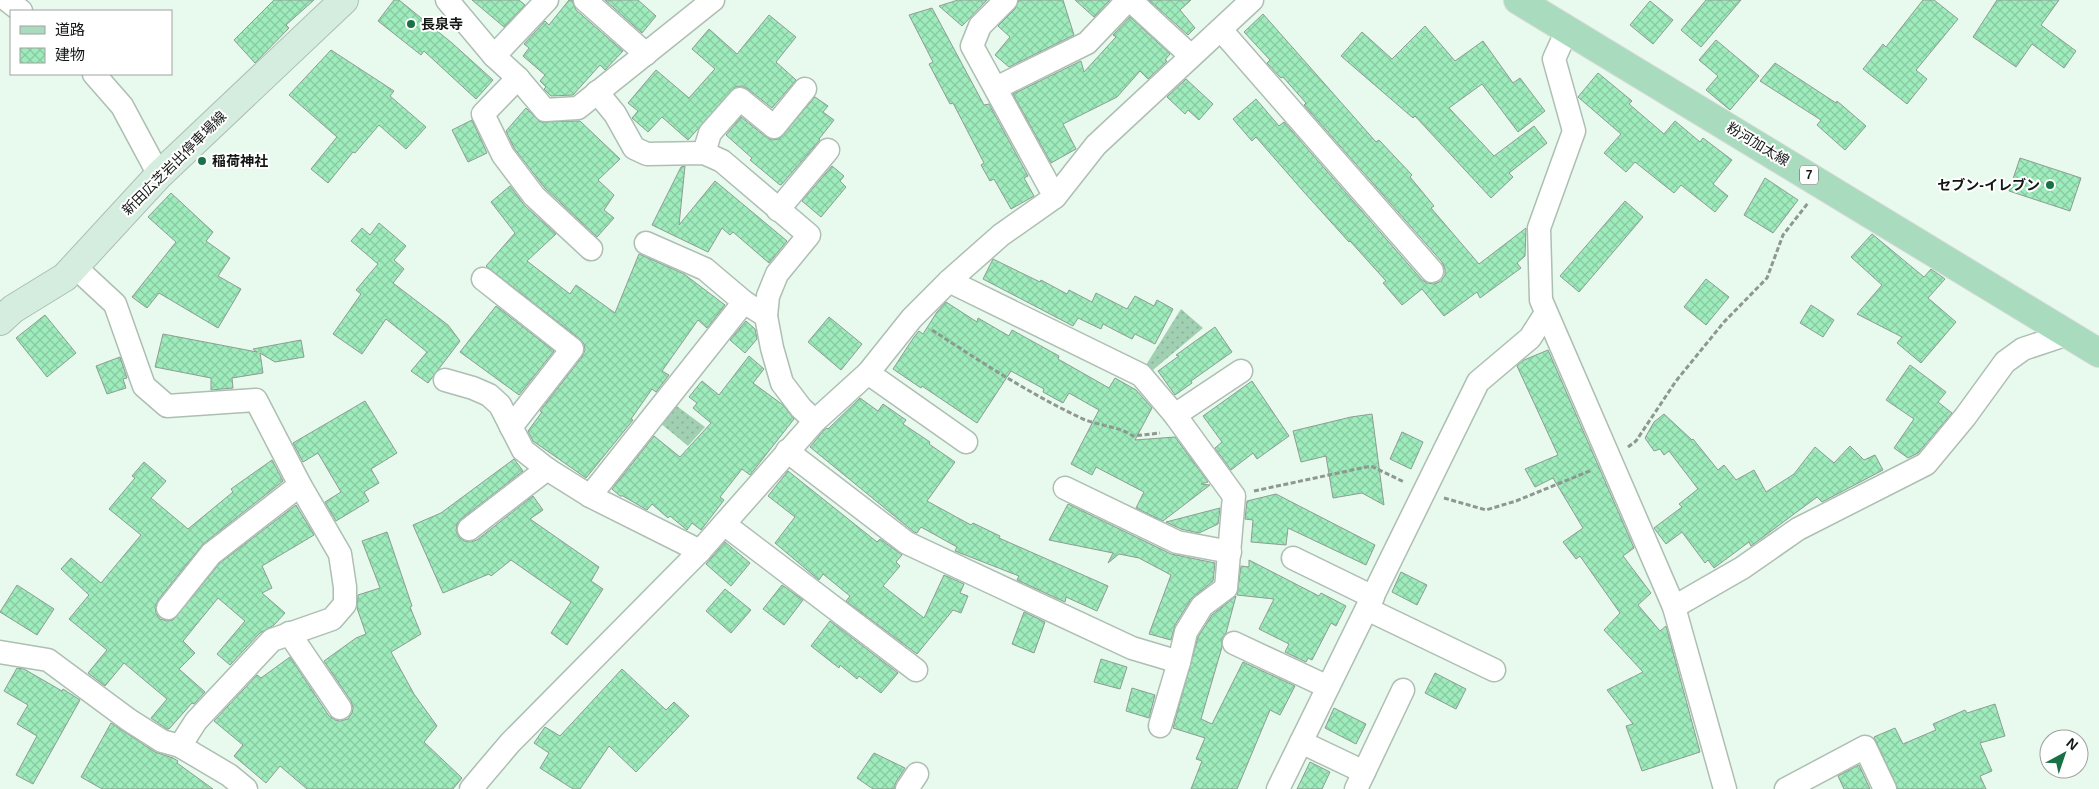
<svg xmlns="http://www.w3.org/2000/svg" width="2099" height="789" viewBox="0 0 2099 789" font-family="Arial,'Noto Sans JP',sans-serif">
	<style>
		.park { fill: url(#park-dots) }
		.building { fill: url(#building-cross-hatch); stroke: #8e9d93 }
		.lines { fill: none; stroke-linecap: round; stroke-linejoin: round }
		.street-casing { stroke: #adbeb3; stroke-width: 25 }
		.secondary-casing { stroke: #adbeb3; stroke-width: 30 }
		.primary-casing { stroke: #d9dad9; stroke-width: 30 }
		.path { stroke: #8d9890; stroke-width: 3; stroke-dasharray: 5 2.5; stroke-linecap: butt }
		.street { stroke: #fff; stroke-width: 22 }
		.secondary { stroke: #d4edde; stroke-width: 28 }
		.primary { stroke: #a9dbbe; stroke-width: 28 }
		.poi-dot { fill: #187246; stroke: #fff; stroke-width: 2 }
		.labels { text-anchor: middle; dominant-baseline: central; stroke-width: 4; stroke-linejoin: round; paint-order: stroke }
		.shield { fill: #fff; stroke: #595d5a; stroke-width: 1 }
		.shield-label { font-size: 12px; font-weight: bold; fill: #121714 }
		.poi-label { font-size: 14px; font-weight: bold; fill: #121714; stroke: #fff; text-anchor: start }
		.street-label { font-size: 14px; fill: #121714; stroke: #fff }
	</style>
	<defs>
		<pattern id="park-dots" width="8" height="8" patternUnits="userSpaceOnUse" patternTransform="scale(1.25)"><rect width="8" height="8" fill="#a0cfb1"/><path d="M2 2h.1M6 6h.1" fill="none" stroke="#89b197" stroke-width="1.8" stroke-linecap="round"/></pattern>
		<pattern id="building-cross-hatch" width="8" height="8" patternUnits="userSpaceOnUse" patternTransform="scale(1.25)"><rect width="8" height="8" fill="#9eebbc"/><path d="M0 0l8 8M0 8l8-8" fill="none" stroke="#87c9a1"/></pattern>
	</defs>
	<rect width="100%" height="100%" fill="#e8f9ed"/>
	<g class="park">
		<polygon points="1181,309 1203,328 1153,370 1146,365"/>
		<polygon points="674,404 705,427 688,446 659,422"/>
	</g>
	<g class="building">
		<polygon points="274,0 314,0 286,25 289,28 255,63 234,40"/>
		<polygon points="394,0 399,0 452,43 493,80 476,99 424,51 421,55 378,21"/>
		<polygon points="472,0 519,0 525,5 504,27"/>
		<polygon points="569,0 572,0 576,10 623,51 605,70 600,65 573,95 551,96 544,89 546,87 540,81 545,75 523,56 529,48 524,44 545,21 549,25"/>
		<polygon points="605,0 638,0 656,16 642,33"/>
		<polygon points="958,0 987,0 962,26 939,6"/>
		<polygon points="1019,0 1063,0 1074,35 1009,67 995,55 1010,37 998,26 1015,9"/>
		<polygon points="1075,0 1110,0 1094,17"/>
		<polygon points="1149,0 1191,0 1180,10 1195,28 1188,35"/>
		<polygon points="1706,0 1741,0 1701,47 1681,30"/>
		<polygon points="1923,0 1934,0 1958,19 1916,70 1927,79 1907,104 1863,69 1883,44 1886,47"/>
		<polygon points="1997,0 2059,0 2041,25 2076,51 2064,68 2032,44 2016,67 1973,37"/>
		<polygon points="1650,1 1673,20 1653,44 1630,25"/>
		<polygon points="932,8 984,105 989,104 1028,176 1024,178 1034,196 1011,209 994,179 990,181 981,165 984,163 953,103 950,104 929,64 933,62 909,15"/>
		<polygon points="1263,14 1376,142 1379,140 1412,175 1410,177 1434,206 1431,208 1479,264 1526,228 1525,256 1517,263 1521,268 1480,298 1477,292 1444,316 1422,289 1402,305 1383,283 1386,281 1350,241 1349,242 1303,191 1256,137 1252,141 1233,119 1256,99 1279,126 1284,122 1422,280 1427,283 1434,284 1441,281 1445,275 1445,269 1442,262 1304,105 1306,103 1283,77 1281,78 1267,63 1270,60 1244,32"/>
		<polygon points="769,15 796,37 776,62 796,80 772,108 748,89 742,86 735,87 688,140 662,117 648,132 632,118 638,111 628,103 656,70 689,98 713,71 715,69 692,49 709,29 737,54"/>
		<polygon points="1130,17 1170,54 1165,60 1167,61 1148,79 1140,71 1117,97 1063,124 1076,149 1051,163 1013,94 1081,61 1084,72 1116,37 1113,35"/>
		<polygon points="1425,26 1455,61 1483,41 1513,83 1520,78 1545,111 1518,132 1482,84 1449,108 1494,156 1534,126 1547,143 1509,173 1513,177 1491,198 1415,116 1413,118 1341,56 1362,32 1392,59"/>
		<polygon points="1716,40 1759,76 1730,110 1706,90 1718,76 1699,60"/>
		<polygon points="331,50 394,91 390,96 426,127 406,149 379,125 355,153 353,152 328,183 311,169 337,137 289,95"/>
		<polygon points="1775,63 1836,103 1837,101 1866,126 1845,150 1817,125 1821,120 1760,81"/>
		<polygon points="1598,73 1632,101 1629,104 1664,134 1675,121 1700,142 1703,138 1732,160 1713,184 1728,196 1715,212 1681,185 1674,193 1635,162 1626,172 1604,153 1621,134 1578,97"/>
		<polygon points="1186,79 1213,104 1199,120 1188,110 1185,114 1167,97"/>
		<polygon points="815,97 828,106 823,112 834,120 819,139 820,140 782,184 780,185 750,160 752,158 726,135 741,117 766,137 772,140 779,139"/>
		<polygon points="526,108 540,122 580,121 620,159 598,180 614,195 604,210 614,218 597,237 544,187 514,148 506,131"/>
		<polygon points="472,120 487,153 468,162 452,130"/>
		<polygon points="2020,158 2081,178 2070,211 2009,191"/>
		<polygon points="685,166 679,225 715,181 787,241 769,263 733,232 730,235 722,228 708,252 652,225 681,167"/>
		<polygon points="832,166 844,176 840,181 846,187 821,217 802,201"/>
		<polygon points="1765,178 1798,200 1773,233 1744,215"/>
		<polygon points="510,186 525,206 556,234 527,261 570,294 576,285 615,313 639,254 684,274 725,305 707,328 698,320 662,371 669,375 656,392 652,389 631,419 633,420 586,478 533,441 528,431 542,412 540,411 582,357 585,350 584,344 580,339 486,266 515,233 491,202"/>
		<polygon points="171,193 213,232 206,241 230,258 218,276 241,289 218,328 159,293 147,308 132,297 176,242 148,217"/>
		<polygon points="1625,201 1643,217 1579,292 1560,276"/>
		<polygon points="379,223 406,246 394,260 404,269 393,283 448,325 460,341 428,383 411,371 427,352 386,319 362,354 333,334 361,294 356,290 378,264 351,241 362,228 370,235"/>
		<polygon points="1872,234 1924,277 1931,269 1945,279 1928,298 1956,322 1921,363 1897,343 1902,337 1857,314 1882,285 1851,257"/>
		<polygon points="993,259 1040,282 1041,280 1067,294 1069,290 1092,302 1096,293 1127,309 1135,296 1154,306 1157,300 1173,309 1155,344 1135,334 1132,339 1103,324 1101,329 1078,318 1073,326 983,279"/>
		<polygon points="1706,279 1729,297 1706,325 1684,307"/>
		<polygon points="946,302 977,322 978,318 1009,336 1012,330 1059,356 1058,359 1109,388 1115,378 1136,390 1152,408 1135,440 1175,437 1208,482 1201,484 1210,485 1163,521 1136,508 1144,492 1096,467 1092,475 1071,464 1099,410 1069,393 1063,403 1043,392 1044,389 1011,371 977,423 922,386 921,388 893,369 914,337 919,331 923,334 937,312"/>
		<polygon points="1811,305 1834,320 1823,337 1800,323"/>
		<polygon points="496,306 554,351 519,395 460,352"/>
		<polygon points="45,315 76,353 47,377 16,338"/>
		<polygon points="829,317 862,344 841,370 808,342"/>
		<polygon points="746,321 755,329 757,339 745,353 730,340"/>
		<polygon points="1215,327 1232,352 1191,381 1192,383 1175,395 1158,371 1179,356 1176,355"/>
		<polygon points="163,334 257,352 253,349 301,340 304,357 275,362 260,353 263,373 232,378 233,388 211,390 211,378 155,367"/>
		<polygon points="1548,350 1634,548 1623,556 1651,593 1638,605 1660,631 1666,626 1700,752 1642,771 1626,726 1633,724 1607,690 1643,672 1604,630 1620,613 1580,556 1576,559 1563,542 1583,528 1553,478 1535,487 1525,469 1558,455 1517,366 1524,360"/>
		<polygon points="749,356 764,369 753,383 783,405 794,419 750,475 742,469 720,497 724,500 701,530 692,523 687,530 670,516 668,518 652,504 647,510 623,496 620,496 612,489 654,436 680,457 711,423 693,408 697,403 689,397 702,381 719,395"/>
		<polygon points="120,357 127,378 123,379 126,388 107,394 96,366"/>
		<polygon points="1910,365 1946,392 1938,402 1952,413 1918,453 1908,458 1894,448 1914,419 1886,400"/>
		<polygon points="1252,381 1289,436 1257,459 1253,453 1231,470 1215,448 1222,442 1203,416"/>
		<polygon points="860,398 878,411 883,404 906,420 903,424 930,442 929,444 955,462 927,501 971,525 973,523 1000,536 999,538 1108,586 1097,611 1066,597 1065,602 1017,580 1019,576 955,551 957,547 921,527 917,533 914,532 810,447 824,430 827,428 828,429"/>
		<polygon points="365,401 397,453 371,469 379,483 364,492 369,501 336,521 325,502 341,492 318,453 303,462 293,443"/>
		<polygon points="1372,414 1384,505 1362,493 1333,498 1326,456 1301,462 1293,431 1351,417"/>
		<polygon points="1664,414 1692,440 1693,439 1718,470 1724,465 1736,480 1754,470 1766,492 1794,474 1815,447 1834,463 1850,446 1864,460 1875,455 1883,470 1822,502 1817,497 1751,546 1749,542 1714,568 1708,560 1705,563 1682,532 1666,544 1654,528 1682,507 1679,504 1698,489 1669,451 1664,455 1660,449 1654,451 1645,438 1654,422"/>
		<polygon points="1402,432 1423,442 1411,469 1390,459"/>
		<polygon points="514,459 523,471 461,519 457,524 456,531 459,537 464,541 471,542 477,540 533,496 543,510 530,519 599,567 591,581 603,589 567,645 551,633 571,602 511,560 491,576 489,574 443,593 413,525 441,513"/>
		<polygon points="272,460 283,481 203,544 158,600 155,607 156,613 160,619 167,621 173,620 220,563 296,505 314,535 262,566 272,588 262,593 285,613 274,625 260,633 230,665 217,654 245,621 218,598 183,641 195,653 179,669 205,692 194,704 192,703 169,729 167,729 151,718 167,699 124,663 105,686 88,673 107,650 69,619 89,595 61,569 71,558 101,583 141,535 109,509 135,478 132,476 144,462 166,481 151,498 188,529 233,492 231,489"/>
		<polygon points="788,471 877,542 880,539 902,555 896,562 900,566 883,586 924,618 944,575 964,584 960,593 968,596 961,613 953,610 917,654 846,601 850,596 823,574 819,580 775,543 795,517 768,496"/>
		<polygon points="1276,494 1375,545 1366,565 1288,528 1286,545 1251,542 1253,520 1245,519 1247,501"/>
		<polygon points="1068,504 1171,554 1215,563 1213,581 1191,599 1175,625 1171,640 1149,634 1171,575 1139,558 1119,554 1108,563 1113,553 1049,540"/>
		<polygon points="1220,508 1218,524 1199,533 1181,529 1166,522"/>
		<polygon points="387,532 412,606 410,607 421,634 391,652 414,694 437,726 424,742 462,778 453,789 307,789 280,766 266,783 234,756 243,745 214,721 257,675 261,678 290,657 329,716 335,720 340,721 348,719 352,713 353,708 351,701 324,661 356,638 366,634 357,608 358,595 380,588 362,541"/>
		<polygon points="725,542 750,563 731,586 706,564"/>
		<polygon points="1249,560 1319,596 1321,593 1346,606 1336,626 1331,623 1312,660 1308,658 1306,662 1285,652 1289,644 1259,629 1274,599 1237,595 1241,566 1249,567"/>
		<polygon points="1401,572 1427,585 1417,605 1392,592"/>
		<polygon points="17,585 54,609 37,635 0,612"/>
		<polygon points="782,585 803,600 784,625 763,609"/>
		<polygon points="725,589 751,610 731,633 706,611"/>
		<polygon points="1236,596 1226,633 1222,638 1222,647 1201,719 1212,724 1243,662 1295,686 1280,715 1270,710 1237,789 1191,789 1202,761 1196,759 1205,738 1173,728 1198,637 1212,615"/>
		<polygon points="1024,612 1045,622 1034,653 1012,644"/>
		<polygon points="830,621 898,673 881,693 859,676 857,679 840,665 839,668 811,646"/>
		<polygon points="1101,659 1127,667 1120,689 1094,682"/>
		<polygon points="17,668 24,669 62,691 63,689 80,700 33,784 16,775 37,736 17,724 28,705 4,691"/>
		<polygon points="622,669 666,710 674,702 689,716 636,772 609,746 580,789 573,789 540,768 549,753 534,743 545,727 560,736"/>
		<polygon points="1435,673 1466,689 1456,709 1425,693"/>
		<polygon points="1132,688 1155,695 1149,718 1126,711"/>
		<polygon points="1995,704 2005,736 1980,743 1992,771 1980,776 1986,789 1898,789 1874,737 1895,728 1903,744 1936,730 1933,724 1965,710 1967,713"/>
		<polygon points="1334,708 1366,724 1356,744 1325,728"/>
		<polygon points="111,723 155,752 173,758 178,761 177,763 213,789 102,789 81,777"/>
		<polygon points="874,753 905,768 896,782 894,789 873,789 857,778"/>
		<polygon points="1310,762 1330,772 1322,789 1297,789"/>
		<polygon points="1859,765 1870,789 1844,789 1838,776"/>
	</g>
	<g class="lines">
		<g class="street-casing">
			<g id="street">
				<polyline points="7,0 21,11"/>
				<polyline points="447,0 494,56 518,78 545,110 578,108 713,0"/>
				<polyline points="585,0 646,54"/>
				<polyline points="1006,0 980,26 972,46 1055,197"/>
				<polyline points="1130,0 1191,56"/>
				<polyline points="1221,30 1432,271"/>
				<polyline points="1567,30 1554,59 1574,131 1539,228 1541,300 1674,607 1725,789"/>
				<polyline points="494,56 547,0"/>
				<polyline points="94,74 122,106 159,175"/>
				<polyline points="518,78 483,114 503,155 534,196 591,249"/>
				<polyline points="996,88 1087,43 1128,0"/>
				<polyline points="597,92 615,114 634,148 647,154 704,153 722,161 809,235 777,274 768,296 766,316 772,348 782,383 801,408 815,421"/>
				<polyline points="704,153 710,133 740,99 774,127 805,89"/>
				<polyline points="778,210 828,150"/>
				<polyline points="646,243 705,269 744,302"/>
				<polyline points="74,266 115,304 144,386 167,406 256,400 300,485 340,554 345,587 345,604 332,619 272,640 196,721 180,746"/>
				<polyline points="483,279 572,349 511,427"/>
				<polyline points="868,373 966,442"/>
				<polyline points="445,380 473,388 489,395 500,405 523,450 547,469 590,496"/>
				<polyline points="1175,415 1241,371"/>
				<polyline points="787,451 907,543 1132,648 1179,662 1186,632 1202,606 1226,588 1234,496 1175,415 1141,375 949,281"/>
				<polyline points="1065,488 1177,542 1230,552"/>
				<polyline points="724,524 916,670"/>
				<polyline points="469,529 547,469"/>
				<polyline points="700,551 590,496 744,302 766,316"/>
				<polyline points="1293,558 1373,597"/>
				<polyline points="1674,607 1742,568 1798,529 1926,464 1965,417 2005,362 2023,349 2068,334"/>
				<polyline points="168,608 211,554 300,485"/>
				<polyline points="1367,609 1494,670"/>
				<polyline points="289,633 340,708"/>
				<polyline points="1234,643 1328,687"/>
				<polyline points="0,652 48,660 129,720 162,741 180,746 229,775 246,789"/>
				<polyline points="1160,726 1179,662"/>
				<polyline points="1301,742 1364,772"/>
				<polyline points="471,789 510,743 700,551 815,421 868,373 912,318 949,281 1001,235 1055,197 1096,145 1252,0"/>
				<polyline points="907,789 917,774"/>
				<polyline points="1278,789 1478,382 1530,338 1546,313"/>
				<polyline points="1356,789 1403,690"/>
				<polyline points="1786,789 1865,747 1885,789"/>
			</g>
		</g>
		<g class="secondary-casing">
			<polyline id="secondary" points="0,321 13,309 65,277 159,175 344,0"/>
		</g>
		<g class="primary-casing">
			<polyline id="primary" points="1518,0 2099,353"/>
		</g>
		<g class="path">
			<path d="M932 330C981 362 1030 394 1083 419 1100 426 1118 426 1133 436L1160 433"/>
			<polyline points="1628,447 1636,441 1676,381 1724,322 1767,278 1783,235 1808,203"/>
			<polyline points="1254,491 1371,466 1404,482"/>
			<polyline points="1444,498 1486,510 1516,501 1592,470"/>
		</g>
		<use href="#street" class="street"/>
		<use href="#secondary" class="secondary"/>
		<use href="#primary" class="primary"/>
	</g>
	<g class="poi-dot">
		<circle cx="411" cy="24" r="5"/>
		<circle cx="202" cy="161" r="5"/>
		<circle cx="2050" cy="185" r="5"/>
	</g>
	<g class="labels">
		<rect class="shield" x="1800" y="165.5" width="18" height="19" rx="4"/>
		<g class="shield-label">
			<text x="1809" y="175">7</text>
		</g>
		<g class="poi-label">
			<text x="421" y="24">長泉寺</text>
			<text x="212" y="161">稲荷神社</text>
			<text x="2040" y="185" text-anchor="end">セブン-イレブン</text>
		</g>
		<g class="street-label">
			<text transform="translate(1758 144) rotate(31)">粉河加太線</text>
			<text transform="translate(174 163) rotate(-45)">新田広芝岩出停車場線</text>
		</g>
	</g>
	<rect x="10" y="10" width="162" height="65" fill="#ffffff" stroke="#a0a2a1"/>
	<rect x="20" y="26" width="25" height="8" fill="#a9dbbe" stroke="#a0a2a1"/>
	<text x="55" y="35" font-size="15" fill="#121714">道路</text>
	<rect x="20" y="48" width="25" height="15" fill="url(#building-cross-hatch)" stroke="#a0a2a1"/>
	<text x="55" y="60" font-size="15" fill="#121714">建物</text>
	<g transform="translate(2064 754) rotate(40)"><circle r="24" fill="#ffffff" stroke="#a0a2a1"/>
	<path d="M0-4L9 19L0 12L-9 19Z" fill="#187246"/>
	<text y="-8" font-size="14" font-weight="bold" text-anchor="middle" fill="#121714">N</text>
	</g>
</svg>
